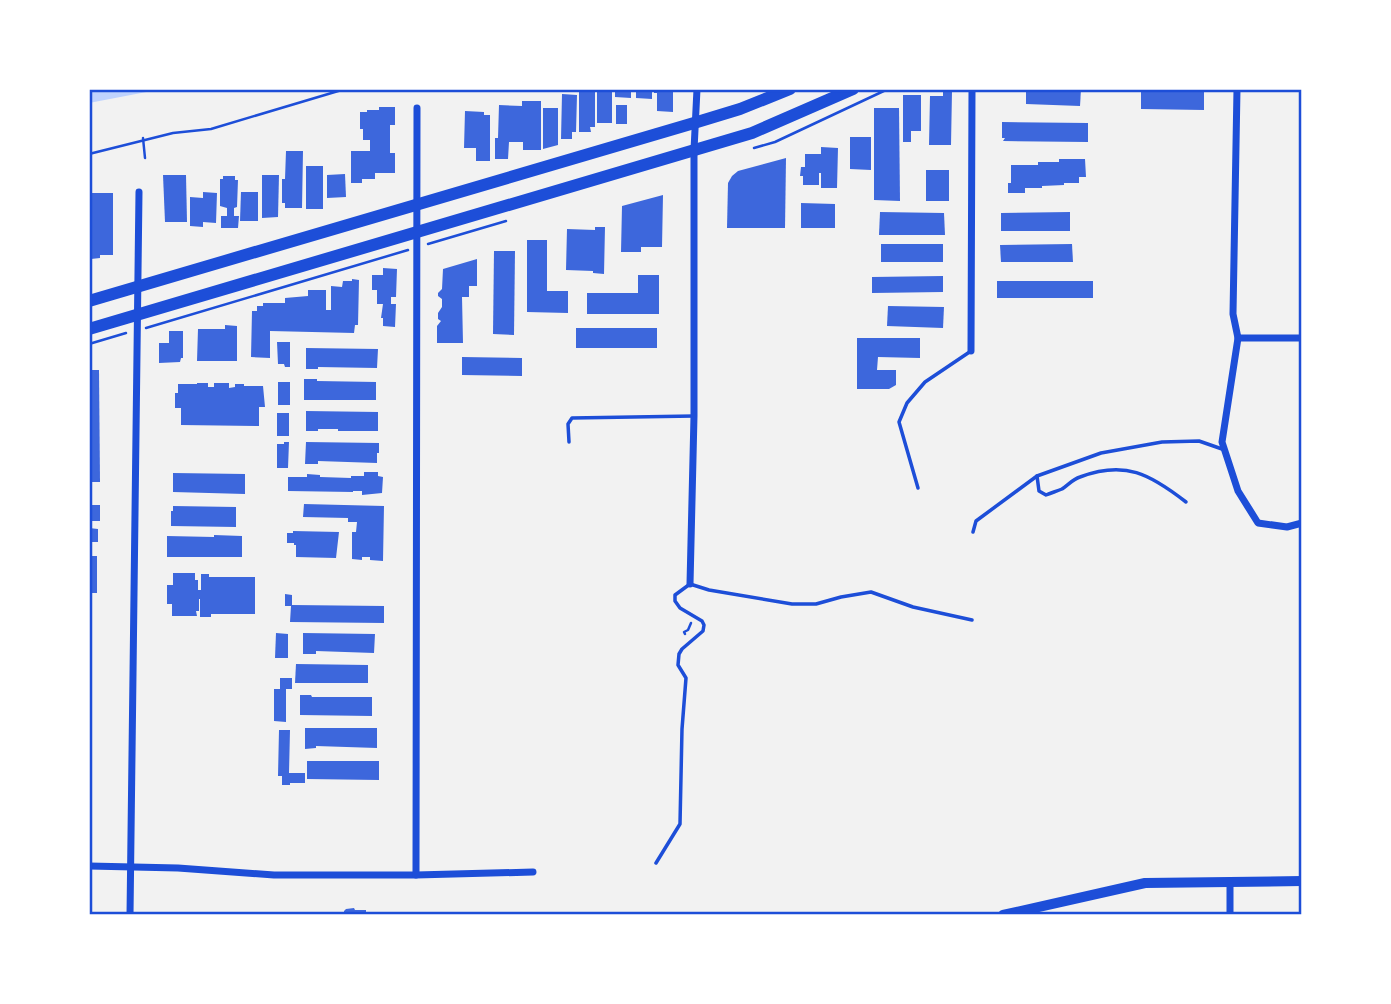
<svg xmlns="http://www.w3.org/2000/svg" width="1391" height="1004" viewBox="0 0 1391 1004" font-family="'Fira Sans',sans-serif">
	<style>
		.water { fill: #bfd3fe }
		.building { fill: #3d67dc }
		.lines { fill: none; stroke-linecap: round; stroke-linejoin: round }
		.path { stroke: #1d4ed8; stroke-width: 2.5 }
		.service { stroke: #1d4ed8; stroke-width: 3.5 }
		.minor { stroke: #1d4ed8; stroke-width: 7 }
		.tertiary { stroke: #1d4ed8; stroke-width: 10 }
		.trunk { stroke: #1d4ed8; stroke-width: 12 }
		.neatline { fill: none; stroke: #1d4ed8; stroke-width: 2.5 }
	</style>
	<rect width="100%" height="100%" fill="#f2f2f2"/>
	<polygon class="water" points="89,89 162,89 89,103"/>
	<g class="building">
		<polygon points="579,89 595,89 595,127 590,127 591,132 579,132"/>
		<rect x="597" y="89" width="15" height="34"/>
		<polygon points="615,89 631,89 631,98 615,97"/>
		<polygon points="636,89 652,89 652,99 636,98"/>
		<polygon points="654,89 673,89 673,112 657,111 657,93 654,93"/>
		<polygon points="1026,89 1081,89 1080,106 1026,104"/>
		<polygon points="943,91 952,91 951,145 929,145 930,96 943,96"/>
		<polygon points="1141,91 1204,92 1204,110 1141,109"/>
		<polygon points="562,94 577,95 576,132 572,132 572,139 561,139"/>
		<polygon points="903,95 921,95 921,131 911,131 911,142 903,142"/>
		<polygon points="522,101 541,101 541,150 523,150 523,142 509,142 508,159 495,159 495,138 498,138 499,105 522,106"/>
		<rect x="616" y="105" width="11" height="19"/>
		<polygon points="379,107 395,107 395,125 390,125 390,153 395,153 395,173 375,173 375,179 362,179 362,183 351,183 351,151 370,151 370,140 363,140 363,129 360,129 360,112 367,112 367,110 379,110"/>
		<polygon points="543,108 558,108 558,145 543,149"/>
		<polygon points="874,108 899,108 900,201 874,200"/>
		<polygon points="465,111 484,112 484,115 490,115 490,161 476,161 476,148 464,148"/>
		<polygon points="1002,122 1088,123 1088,142 1003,141 1005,138 1002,138"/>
		<polygon points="850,137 871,137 871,170 850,169"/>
		<polygon points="821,147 838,148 837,188 821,188 821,173 819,173 819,185 803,185 803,176 800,176 801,167 805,167 805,154 821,154"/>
		<polygon points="286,151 303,151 302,208 285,208 285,203 282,203 282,179 285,179"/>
		<polygon points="786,158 785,228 727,228 728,183 732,176 738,171"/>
		<polygon points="1059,159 1085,159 1086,177 1079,177 1079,183 1064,183 1064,185 1042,186 1042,188 1025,188 1025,193 1008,193 1008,183 1011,183 1011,165 1038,165 1038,162 1059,162"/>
		<rect x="306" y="166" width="17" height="43"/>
		<rect x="926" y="170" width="23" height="31"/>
		<polygon points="345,174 346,197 327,198 327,175"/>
		<polygon points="163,175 186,175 187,222 165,222"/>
		<polygon points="262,175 279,175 278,217 262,218"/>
		<polygon points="223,176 235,176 235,180 238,180 237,207 234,208 234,216 239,216 238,228 221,228 221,216 227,216 227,208 220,206 220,179 223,179"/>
		<polygon points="203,192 217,193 216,223 203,222 203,227 190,226 190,197 203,198"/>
		<polygon points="241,192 258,192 258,221 240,221"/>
		<polygon points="91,193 113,193 113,255 100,255 100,258 91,259"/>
		<polygon points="663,195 662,247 641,247 641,252 621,252 622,206"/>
		<polygon points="801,203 835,204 835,228 801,228"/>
		<polygon points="880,212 944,213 945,235 879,235"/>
		<polygon points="1070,212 1070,231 1001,231 1001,213"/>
		<polygon points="595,227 605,227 604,274 593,273 593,271 566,270 567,229 595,230"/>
		<polygon points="527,240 547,240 547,291 568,291 568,313 527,312"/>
		<rect x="881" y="244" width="62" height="18"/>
		<polygon points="1072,244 1073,262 1001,262 1000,245"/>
		<polygon points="494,251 515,251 514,335 493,334"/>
		<polygon points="477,259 477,286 469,286 469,297 462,297 463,343 437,343 437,326 441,321 438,319 438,313 442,307 442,299 438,296 438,293 442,289 443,269"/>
		<polygon points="383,268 397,269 396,297 391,297 391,304 396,304 395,327 383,326 383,318 381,318 383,304 377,304 377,290 372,290 372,275 383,275"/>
		<polygon points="638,275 659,275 659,314 587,314 587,293 638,293"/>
		<polygon points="943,276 943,292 872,293 872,277"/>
		<polygon points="352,279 359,280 358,325 355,325 354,333 270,331 270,358 251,357 252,311 257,311 257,306 263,306 263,303 285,303 285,298 308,296 308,290 326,290 326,310 331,310 331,286 342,287 343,281 352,281"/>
		<rect x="997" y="281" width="96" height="17"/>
		<polygon points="888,306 944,307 943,328 887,326"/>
		<polygon points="225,325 237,326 237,361 197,361 198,329 225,329"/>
		<rect x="576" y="328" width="81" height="20"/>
		<polygon points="169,331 183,331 183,358 181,358 180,362 159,363 159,343 169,343"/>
		<polygon points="857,338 920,338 920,358 878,357 877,370 896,370 896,385 889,389 857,389"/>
		<polygon points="277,342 290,342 290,367 285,367 284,364 278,364"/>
		<polygon points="306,348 378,349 377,368 318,367 318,369 306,369"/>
		<polygon points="462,357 522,358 522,376 462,375"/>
		<polygon points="89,370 99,370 100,482 89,482"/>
		<polygon points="304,379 317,379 317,381 376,382 376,400 304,400"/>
		<rect x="278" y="382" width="12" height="23"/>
		<polygon points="197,383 208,383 208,387 214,387 214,383 229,383 229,388 235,387 235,384 244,384 244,386 263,386 265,407 259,407 259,426 181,425 181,408 175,408 175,393 178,393 178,384 197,384"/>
		<polygon points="306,411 378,412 378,431 338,431 338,429 318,429 318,431 306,431"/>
		<rect x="277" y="413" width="12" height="23"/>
		<polygon points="284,442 289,442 288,468 277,468 277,444 284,444"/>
		<polygon points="306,442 379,443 379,453 377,453 377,463 318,461 318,464 305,464"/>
		<polygon points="364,472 378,472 378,476 383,477 382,493 362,495 362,491 353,491 353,492 288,491 288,477 307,477 307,474 320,475 320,477 351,478 351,476 364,476"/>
		<polygon points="173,473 245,474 245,494 173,492"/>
		<polygon points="304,504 384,506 383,561 370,560 370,557 362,557 362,560 352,559 352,532 356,532 357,522 348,522 348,518 303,517"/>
		<rect x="89" y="505" width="11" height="16"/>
		<polygon points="173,506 236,507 236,527 171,526 171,511 173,511"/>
		<polygon points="89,528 98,529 98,542 89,542"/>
		<polygon points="293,531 339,532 336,558 296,557 296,545 294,545 294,543 287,543 287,533 293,533"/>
		<polygon points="214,535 242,536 242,557 167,557 167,536 214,537"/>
		<rect x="89" y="556" width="8" height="37"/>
		<polygon points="173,573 195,573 195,580 198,580 198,590 201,590 201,574 209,574 209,577 255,577 255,614 211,614 211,617 200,617 200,599 199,599 199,611 196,611 197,616 172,616 172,604 167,604 167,585 173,585"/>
		<polygon points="285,594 292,595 292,605 384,606 384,623 290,622 291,606 285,606"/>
		<polygon points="276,633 288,634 288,658 275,658"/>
		<polygon points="303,633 375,634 374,653 316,651 316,654 303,654"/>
		<polygon points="296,664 368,665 368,683 295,683"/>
		<polygon points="280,678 292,678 292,689 286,689 286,722 274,721 274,689 280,689"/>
		<polygon points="300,695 311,695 312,697 372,697 372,716 300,715"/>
		<polygon points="305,728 377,728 377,748 316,746 316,748 305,749"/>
		<polygon points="279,730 290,730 289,773 305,773 305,783 290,783 290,785 282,785 282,776 278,776"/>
		<polygon points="307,761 379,761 379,780 307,779"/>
		<polygon points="354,908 355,910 366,910 366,915 344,915 344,911 346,909"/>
	</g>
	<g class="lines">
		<g class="path">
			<polyline points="143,138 145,158"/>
			<polyline points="754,148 775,142 888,89"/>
			<polyline points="89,154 173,133 211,129 345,89"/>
			<polyline points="428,244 506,221"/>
			<polyline points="146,328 408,250"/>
			<polyline points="89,344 126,333"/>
			<polyline points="685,634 684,632 688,630 691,623"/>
		</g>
		<g class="service">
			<polyline points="569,442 568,424 572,418 694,416"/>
			<path d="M1037 476 1039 491 1046 495C1051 493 1057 491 1062 489 1068 485 1073 479 1080 477 1125 460 1150 474 1186 502"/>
			<polyline points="918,488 899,422 907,403 925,382 971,351"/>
			<polyline points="973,532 976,521 1037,476 1101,453 1162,442 1199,441 1222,449"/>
			<polyline points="656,863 680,824 682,729 686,678 678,665 679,654 682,649 703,631 704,625 702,621 680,608 675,601 675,595 690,584 709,590 792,604 816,604 841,597 871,592 913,607 972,620"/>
		</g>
		<g class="minor">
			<polyline points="1237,89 1233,314 1238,338 1222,442 1238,491 1258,523 1287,527 1302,523"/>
			<polyline points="1238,338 1302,338"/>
			<polyline points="971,351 972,89"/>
			<polyline points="690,584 694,416 694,150 697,89"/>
			<polyline points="89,866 178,868 274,875 416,875 533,872"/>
			<polyline points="416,875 417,108"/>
			<polyline points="130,915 139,192"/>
			<polyline points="1230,915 1230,881"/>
		</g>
		<polyline class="tertiary" points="1003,915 1145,883 1302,881"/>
		<g class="trunk">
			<polyline points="89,301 694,123 740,109 790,89"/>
			<polyline points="89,329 752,133 853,89"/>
		</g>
	</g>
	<rect width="1391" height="1004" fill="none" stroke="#ffffff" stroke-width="182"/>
	<rect x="91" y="91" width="1209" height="822" class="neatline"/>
</svg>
